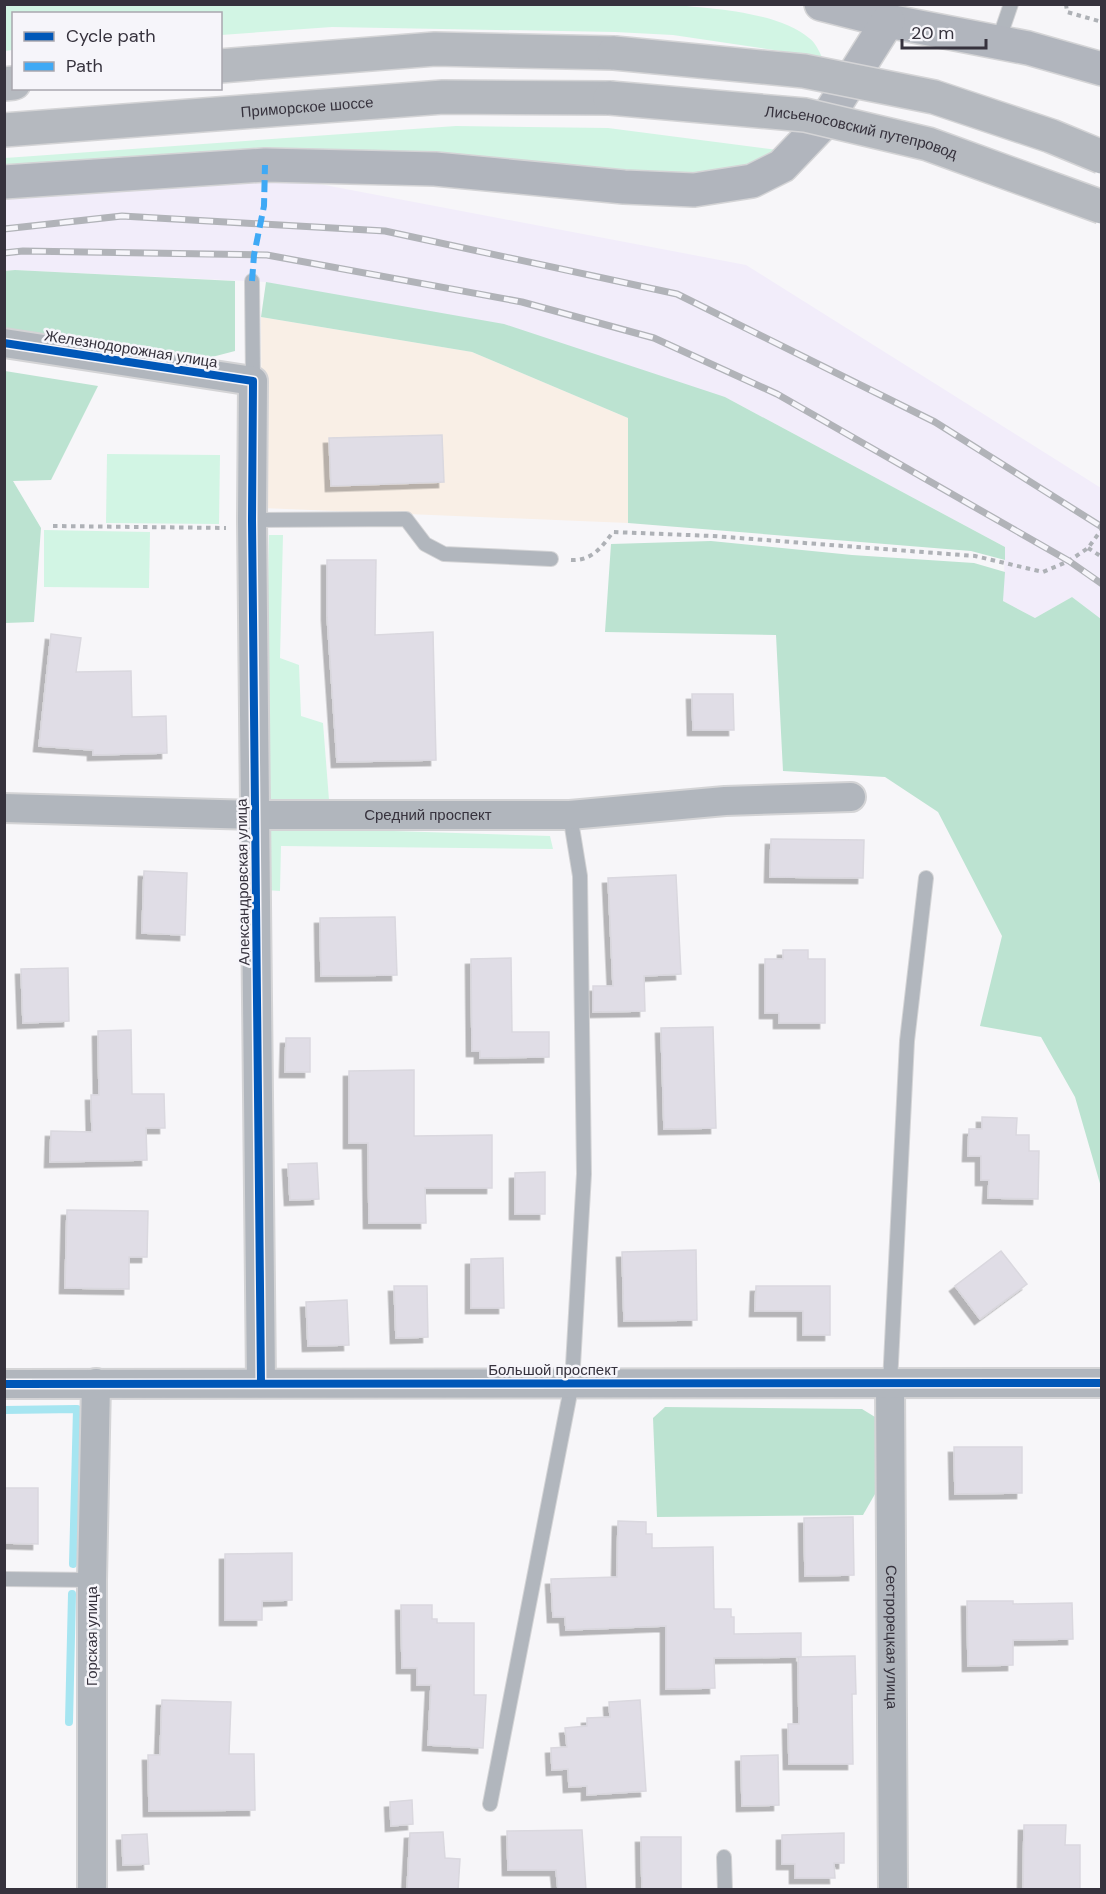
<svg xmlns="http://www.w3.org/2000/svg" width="1106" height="1894" viewBox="0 0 1106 1894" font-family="'DM Sans',sans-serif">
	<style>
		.built { fill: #f2edfa }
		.industrial { fill: #f9efe6 }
		.green { fill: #d2f5e4 }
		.forest { fill: #bce3d1 }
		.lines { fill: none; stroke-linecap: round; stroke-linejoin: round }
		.stream { stroke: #a6e5f1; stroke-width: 8 }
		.building { fill: #e0dde6; stroke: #dad8df; stroke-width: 1.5; filter: url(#shadow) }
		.lane-casing { stroke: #d4d4d6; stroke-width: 16 }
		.street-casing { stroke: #d4d4d6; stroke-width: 32 }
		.secondary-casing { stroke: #d4d4d6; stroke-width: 36 }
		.primary-casing { stroke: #d4d4d6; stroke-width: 36 }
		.path { stroke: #aeb1b6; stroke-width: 4; stroke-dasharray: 4.5 4.5; stroke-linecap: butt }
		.lane { stroke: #b1b6bd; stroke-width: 14 }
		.street { stroke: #b1b6bd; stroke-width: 28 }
		.secondary { stroke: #b1b5bd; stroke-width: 33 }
		.primary { stroke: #b5b9bf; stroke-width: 33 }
		.rail-casing { stroke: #b1b3b8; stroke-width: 7 }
		.rail { stroke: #f6f5fa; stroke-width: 4.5; stroke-dasharray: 14; stroke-linecap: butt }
		.primary-bridge-casing { stroke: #d4d4d6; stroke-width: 36; stroke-linecap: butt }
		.primary-bridge { stroke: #b5b9bf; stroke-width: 33 }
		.quiet { stroke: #3fa9f5; stroke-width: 6; stroke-dasharray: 12 6; stroke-linecap: butt }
		.cycleway-casing { stroke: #f6f5fa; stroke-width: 11 }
		.cycleway { stroke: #0057b8; stroke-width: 8 }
		.labels { text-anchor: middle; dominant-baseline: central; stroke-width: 5; stroke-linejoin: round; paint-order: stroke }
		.street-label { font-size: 15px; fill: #36323d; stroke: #f6f5fa }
	</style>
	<defs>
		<filter id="shadow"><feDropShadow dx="-5.5" dy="5.5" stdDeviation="0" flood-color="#0004"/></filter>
	</defs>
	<rect width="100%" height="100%" fill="#f7f6f9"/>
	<polygon class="built" points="293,179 746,265 1101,488 1101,619 1072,597 1035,618 1003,601 1005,547 725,397 266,282 15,270 5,271 5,197"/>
	<polygon class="industrial" points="261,317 472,352 628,418 628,523 262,508"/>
	<g class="green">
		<path d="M656 4C699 7 776 10 809 38 815 42 819 51 822 57L673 35 615 32 332 27 221 35 220 14H14L13 50 5 51V5Z"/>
		<polygon points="456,126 608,128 778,150 747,172 688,183 5,167 5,158"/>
		<polygon points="107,454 220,455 219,524 106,523"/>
		<polygon points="44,530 150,532 149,588 44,587"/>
		<polygon points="269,535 283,535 280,658 299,665 301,716 323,723 329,800 264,799"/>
		<polygon points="270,827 550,836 553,849 281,846 280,891 265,890 264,834"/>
	</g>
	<g class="forest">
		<polygon points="15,270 235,281 235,351 185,364 5,331 4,271"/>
		<polygon points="266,282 504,324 725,397 1005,547 1005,560 971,551 628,523 628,418 472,352 261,317"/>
		<polygon points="5,371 98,386 51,480 13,481 41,528 34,622 5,623"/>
		<polygon points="711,541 852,555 974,563 1005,572 1003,601 1035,618 1072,597 1101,619 1101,1187 1075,1097 1041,1037 980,1026 1002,936 938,812 885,777 783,771 776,635 605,632 611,544"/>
		<polygon points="665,1407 862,1409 875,1417 879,1487 863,1515 657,1517 653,1418"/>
	</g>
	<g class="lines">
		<g class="stream">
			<polyline points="4,1410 77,1409 73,1564"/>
			<polyline points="69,1722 72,1594"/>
		</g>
	</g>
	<g class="building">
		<polygon points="442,435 444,482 331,486 329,438"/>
		<polygon points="327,560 376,560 375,635 433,632 436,760 337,762 327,615"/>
		<polygon points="51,634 81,638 76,672 131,671 132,717 166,716 167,753 93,755 93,750 39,746"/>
		<polygon points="692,694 733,694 734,730 693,730"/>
		<polygon points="771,839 864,840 863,878 770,877"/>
		<polygon points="144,871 187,873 185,935 142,933"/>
		<polygon points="676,875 681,974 644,976 645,1011 593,1012 593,986 613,986 608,878"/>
		<polygon points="395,917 397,975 321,976 320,918"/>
		<polygon points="783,950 808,950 808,959 825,959 825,1023 779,1023 779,1013 765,1013 765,959 783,959"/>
		<polygon points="511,958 512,1032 549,1032 549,1057 480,1058 480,1051 472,1051 471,959"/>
		<polygon points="68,968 69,1021 23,1023 21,969"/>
		<polygon points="713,1027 716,1128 664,1129 661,1028"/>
		<polygon points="131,1030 132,1094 164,1094 165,1128 146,1128 147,1160 50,1162 51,1131 92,1132 91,1095 99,1095 98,1031"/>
		<polygon points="286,1038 310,1038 310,1072 285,1072"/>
		<polygon points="414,1070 414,1136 492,1135 492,1188 425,1188 426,1223 369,1223 368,1143 349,1143 349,1071"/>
		<polygon points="982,1117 1017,1118 1016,1135 1029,1135 1029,1151 1039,1151 1038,1199 988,1198 989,1180 981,1180 981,1156 968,1156 969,1129 982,1129"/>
		<polygon points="317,1163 319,1199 290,1200 288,1164"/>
		<polygon points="545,1172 545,1214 515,1214 515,1173"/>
		<polygon points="67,1210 148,1211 147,1257 129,1257 129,1289 65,1288"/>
		<polygon points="696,1250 697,1320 624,1321 622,1252"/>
		<polygon points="1001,1251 1027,1284 980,1319 955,1286"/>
		<polygon points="503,1258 504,1308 471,1308 471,1259"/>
		<polygon points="394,1286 427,1286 428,1337 396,1338"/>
		<polygon points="756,1286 830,1286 830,1335 803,1335 803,1311 755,1311"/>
		<polygon points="347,1300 349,1345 308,1346 306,1302"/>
		<polygon points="954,1447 1022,1447 1022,1493 955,1494"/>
		<polygon points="4,1488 38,1488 38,1544 4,1543"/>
		<polygon points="853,1517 854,1575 805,1576 804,1518"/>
		<polygon points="618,1521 646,1522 646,1534 652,1534 652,1548 713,1547 714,1609 731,1609 731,1617 734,1617 734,1634 801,1633 801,1657 714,1658 715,1688 666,1689 666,1626 566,1630 565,1617 553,1617 551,1579 617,1577"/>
		<polygon points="292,1553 292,1600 262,1601 262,1620 225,1620 225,1554"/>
		<polygon points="967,1601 1013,1601 1013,1604 1072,1603 1073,1639 1013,1640 1013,1665 968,1666"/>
		<polygon points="401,1605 432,1605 432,1619 437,1619 437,1623 474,1623 474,1695 486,1695 483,1748 428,1745 431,1685 417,1685 417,1668 402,1668"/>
		<polygon points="855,1656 856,1694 852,1694 853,1764 789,1764 788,1724 799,1724 798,1657"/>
		<polygon points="162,1700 231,1702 229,1754 254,1754 255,1810 149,1811 148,1755 160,1755"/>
		<polygon points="640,1700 646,1791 587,1795 587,1786 569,1787 568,1769 552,1770 551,1748 567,1747 565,1728 587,1726 587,1718 610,1717 609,1702"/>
		<polygon points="778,1755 779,1805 742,1806 741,1756"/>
		<polygon points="412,1800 413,1824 391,1826 390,1802"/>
		<polygon points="1024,1825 1066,1825 1065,1845 1080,1845 1080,1890 1023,1890"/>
		<polygon points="582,1830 586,1890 558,1890 556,1870 508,1870 507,1831"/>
		<polygon points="443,1832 445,1858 460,1859 458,1890 407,1890 410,1833"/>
		<polygon points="844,1833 844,1863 834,1863 835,1878 795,1878 795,1864 782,1864 782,1835"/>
		<polygon points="147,1834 149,1864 123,1865 122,1835"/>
		<polygon points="641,1837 681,1837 681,1890 642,1890"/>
	</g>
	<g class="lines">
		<g class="lane-casing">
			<g id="lane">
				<polyline points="998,42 1011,4"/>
				<polyline points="252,281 253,381"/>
				<polyline points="252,520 406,519 425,544 444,554 551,559"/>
				<polyline points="890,1383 907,1041 926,878"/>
				<polyline points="4,1579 92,1580"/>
				<polyline points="490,1804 572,1383 584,1174 580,876 570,815"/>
				<polyline points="724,1857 725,1890"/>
			</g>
		</g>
		<g class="street-casing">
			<g id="street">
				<polyline points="4,343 253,381 252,520 261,1383"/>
				<path id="s1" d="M4 808 256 815H570L725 801 851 797"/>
				<path id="s2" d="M890 1383 893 1890"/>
				<polyline points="4,1384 1102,1383"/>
				<polyline points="92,1890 92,1580 96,1383"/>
			</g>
		</g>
		<g class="secondary-casing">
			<g id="secondary">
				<polyline points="821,4 888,21 1028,48 1102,69"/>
				<polyline points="4,182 265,165 435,169 624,187 694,190 752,181 782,166 825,121 888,21"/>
			</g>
		</g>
		<g class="primary-casing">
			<g id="primary">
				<polyline points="220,66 435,49 614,53"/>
				<polyline points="4,84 14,83"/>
				<path id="s3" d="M4 130 443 97 610 98"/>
			</g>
		</g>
		<g class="path">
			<polyline points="1066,4 1067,12 1102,22"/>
			<polyline points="53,526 226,528"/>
			<polyline points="1088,548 1102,557"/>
			<path d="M571 560C592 561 602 547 613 532L713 536 975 556 1043 572 1069 561 1088 548 1102 529"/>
		</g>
		<use href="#lane" class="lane"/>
		<use href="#street" class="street"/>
		<use href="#secondary" class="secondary"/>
		<use href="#primary" class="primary"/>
		<g class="rail-casing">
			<g id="rail">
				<polyline points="4,229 122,216 385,231 677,294 935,422 1102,527"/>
				<polyline points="4,253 23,251 267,255 522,302 654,338 777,394 1069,561 1102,584"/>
			</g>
		</g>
		<use href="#rail" class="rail"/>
		<g class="primary-bridge-casing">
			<g id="primary-bridge">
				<polyline points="614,53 804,71 934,97 1051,136 1102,157"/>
				<path id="s4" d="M610 98 805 115 928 144 1102 207"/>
			</g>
		</g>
		<use href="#primary-bridge" class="primary-bridge"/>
		<polyline class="quiet" points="252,281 254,255 264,206 265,165"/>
		<g class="cycleway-casing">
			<g id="cycleway">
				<polyline points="4,343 253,381 252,520 261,1383"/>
				<polyline points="4,1384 1102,1383"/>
			</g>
		</g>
		<use href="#cycleway" class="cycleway"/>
	</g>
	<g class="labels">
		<g class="street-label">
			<text stroke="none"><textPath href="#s3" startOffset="304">Приморское шоссе</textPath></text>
			<text stroke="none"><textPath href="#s4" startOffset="254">Лисьеносовский путепровод</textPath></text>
			<text transform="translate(131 349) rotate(9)">Железнодорожная улица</text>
			<text stroke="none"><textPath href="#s1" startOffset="424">Средний проспект</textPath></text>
			<text transform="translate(243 882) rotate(-91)">Александровская улица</text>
			<text x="553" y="1370">Большой проспект</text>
			<text transform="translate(92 1636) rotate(-90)">Горская улица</text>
			<text stroke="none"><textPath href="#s2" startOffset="254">Сестрорецкая улица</textPath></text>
		</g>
	</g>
	<rect width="1106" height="1894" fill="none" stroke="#36323d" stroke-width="12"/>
	<rect x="12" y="12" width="210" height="78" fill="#f6f5fa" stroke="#a9a7ae" stroke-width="1.5"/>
	<rect x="24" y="32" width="30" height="9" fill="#0057b8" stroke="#a9a7ae" stroke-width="1.5"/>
	<text x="66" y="42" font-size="18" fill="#36323d">Cycle path</text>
	<rect x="24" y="62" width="30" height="9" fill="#3fa9f5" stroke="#a9a7ae" stroke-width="1.5"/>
	<text x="66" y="72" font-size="18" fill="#36323d">Path</text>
	<path d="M902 39v9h84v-9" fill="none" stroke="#36323d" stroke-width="3"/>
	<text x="911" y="39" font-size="18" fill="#36323d" stroke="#f6f5fa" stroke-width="4.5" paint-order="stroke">20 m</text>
</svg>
